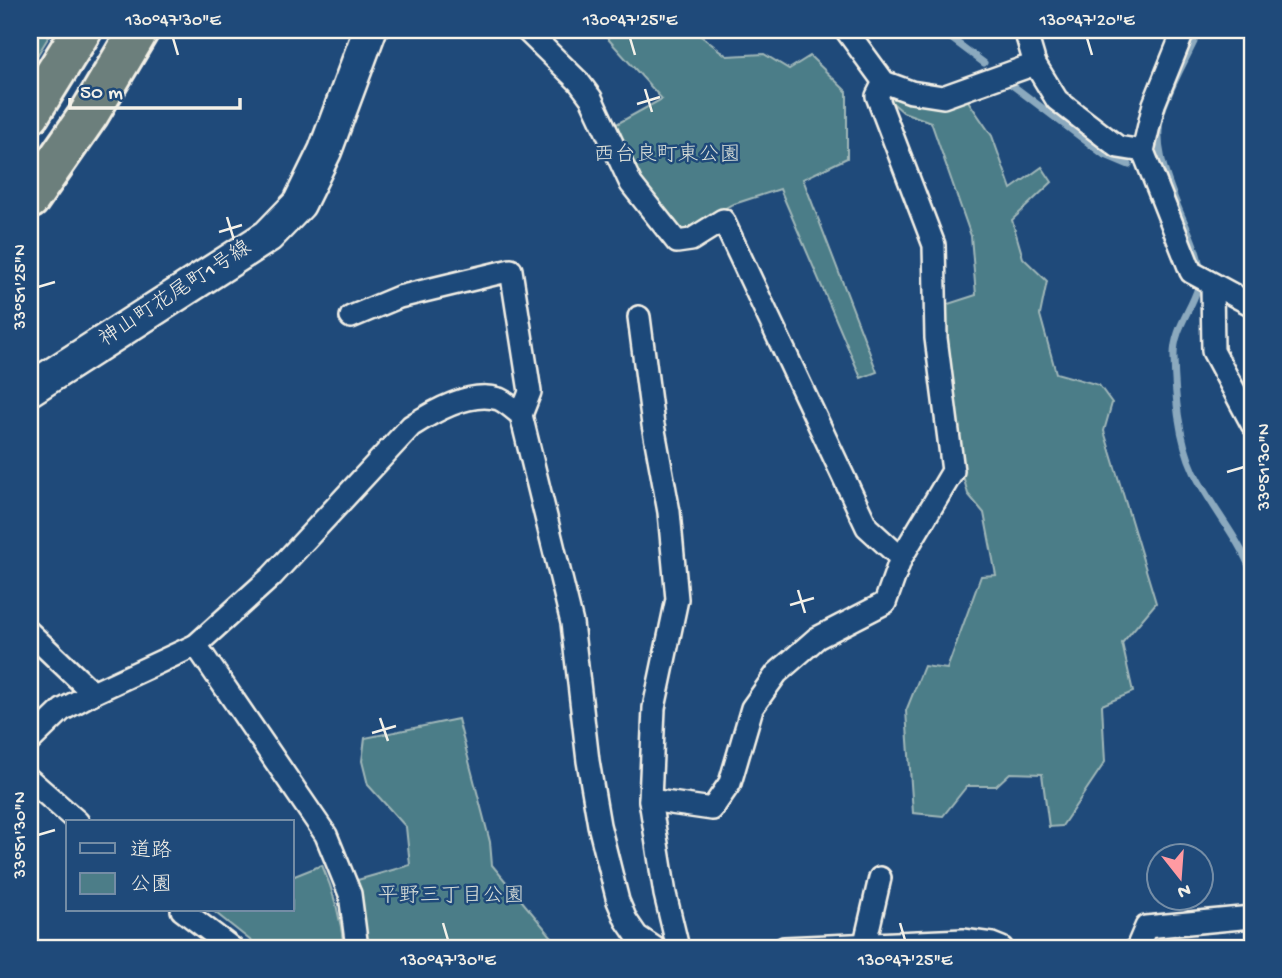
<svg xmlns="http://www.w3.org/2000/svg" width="1282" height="978" viewBox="0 0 1282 978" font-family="'Gochi Hand','Klee One',sans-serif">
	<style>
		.green { fill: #4c7d88; stroke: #a0b7b8; stroke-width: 2 }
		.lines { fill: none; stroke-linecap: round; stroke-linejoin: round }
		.stream { stroke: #8ba9be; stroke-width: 7 }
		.street-casing { stroke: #f4f1e8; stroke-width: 26 }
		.secondary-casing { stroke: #f4f1e8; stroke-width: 37 }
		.highway-casing { stroke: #f4f1e8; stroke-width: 44 }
		.street { stroke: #1f4a7a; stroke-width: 21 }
		.secondary { stroke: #1f4a7a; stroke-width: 32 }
		.highway { stroke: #6c7f7c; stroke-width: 38 }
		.ticks { fill: none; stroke: #f4f1e8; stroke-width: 2.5 }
		.labels { text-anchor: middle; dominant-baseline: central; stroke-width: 5; stroke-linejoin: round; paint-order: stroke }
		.park-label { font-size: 21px; fill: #dbe0da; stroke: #1f4a7a }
		.street-label { font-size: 21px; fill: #f4f1e8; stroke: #1f4a7a }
		.neatline { fill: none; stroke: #f4f1e8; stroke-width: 2.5 }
		.ticks-label { font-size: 18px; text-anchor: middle; fill: #f4f1e8 }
	</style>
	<rect width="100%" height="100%" fill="#1f4a7a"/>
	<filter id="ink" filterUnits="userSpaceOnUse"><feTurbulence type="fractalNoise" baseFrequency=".0143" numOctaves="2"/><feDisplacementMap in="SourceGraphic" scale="14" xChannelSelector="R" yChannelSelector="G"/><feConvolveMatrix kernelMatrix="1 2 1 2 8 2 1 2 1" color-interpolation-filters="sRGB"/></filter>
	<g filter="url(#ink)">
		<g class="green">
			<polygon points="30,30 53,30 30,67"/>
			<polygon points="600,30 693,30 727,56 764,54 789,69 810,56 847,92 847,158 803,179 877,372 861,378 780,189 731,205 683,232 636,176 613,126 662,99"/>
			<polygon points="890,91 937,108 966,98 992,136 1011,189 1042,167 1052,182 1012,220 1023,258 1047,281 1040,315 1056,373 1099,385 1112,403 1104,431 1156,603 1122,643 1133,692 1102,705 1105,762 1062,826 1049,827 1042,774 1010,773 996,786 967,786 943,816 913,813 906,711 924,666 947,669 981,576 996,575 984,513 968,494 962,472 945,340 945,305 976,295 971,236 931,122 903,112 887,98"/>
			<polygon points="458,719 490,842 492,865 561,948 365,948 354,881 410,865 406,827 368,785 362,761 365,738"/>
			<path d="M322 865C334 892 341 919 344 948H260L212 910H292V877Z"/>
		</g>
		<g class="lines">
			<g class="stream">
				<polyline points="940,30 984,63"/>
				<path d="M1196 30 1194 42C1184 63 1167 93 1161 115 1154 145 1165 174 1176 202 1183 221 1195 242 1199 262 1207 296 1173 320 1174 357 1175 394 1178 438 1194 472 1211 507 1238 536 1252 573"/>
				<polyline points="1012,85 1103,154 1129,165"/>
			</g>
			<g class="street-casing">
				<g id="street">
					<polyline points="526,30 579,82 591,98 631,184 677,242 691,240 723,220 867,527 901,558"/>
					<polyline points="846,30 884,82 911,92 943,97 1035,64"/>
					<polyline points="1025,30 1035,64 1057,100 1118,147 1143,151"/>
					<polyline points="1182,30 1181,37 1154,104 1143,151 1191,272 1252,305"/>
					<polyline points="1212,284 1213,351 1252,424"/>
					<polyline points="351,317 399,297 511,270 530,392 521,415"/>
					<polyline points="639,317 653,425 669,512 677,599 654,708 650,800 665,894 678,948"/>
					<polyline points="30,633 93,693"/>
					<polyline points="196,645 326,835 350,894 357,948"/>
					<path d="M30 741 62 710 93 693 196 645 271 577 411 426C434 411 470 390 499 399 506 402 515 410 521 415L572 623 588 761 599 825 618 901 626 920 637 936 655 948"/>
					<polyline points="30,780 78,822"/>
					<polyline points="650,800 712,809 730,783 752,708 777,673 817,638 885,603 901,558 953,471 936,338 934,245 877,96 884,82"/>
					<polyline points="182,910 232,948"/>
					<polyline points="865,943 880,878"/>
					<polyline points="784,948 963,940 992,944 1002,948"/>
					<polyline points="1137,948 1146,927 1252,917"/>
				</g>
			</g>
			<g class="secondary-casing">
				<polyline id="secondary" points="30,389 268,236 299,204 325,151 370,30"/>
			</g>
			<g class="highway-casing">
				<g id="highway">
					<polyline points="30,114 82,30"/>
					<polyline points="30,199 89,114 139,30"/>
				</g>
			</g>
			<use href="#street" class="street"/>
			<use href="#secondary" class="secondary"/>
			<use href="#highway" class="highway"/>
		</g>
	</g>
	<path class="ticks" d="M173 38 178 55M630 38 635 55M1087 38 1092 55M645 89 652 112M637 104 660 97M227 217 234 240M219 232 242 225M38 287 55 282M1227 472 1244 467M798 590 805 613M790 605 814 598M380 718 388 741M372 733 396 726M38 835 55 830M443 923 448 940M900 923 905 940"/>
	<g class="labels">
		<g class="park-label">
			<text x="667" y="156">西台良町東公園</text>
			<text x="451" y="897">平野三丁目公園</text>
		</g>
		<g class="street-label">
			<text transform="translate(176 295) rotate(-33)">神山町花尾町1号線</text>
		</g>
	</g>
	<rect width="1282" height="978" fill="none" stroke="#1f4a7a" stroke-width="77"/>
	<rect x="66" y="820" width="228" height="91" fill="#1f4a7a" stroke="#748da6" stroke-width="2"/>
	<rect x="80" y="843" width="35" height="10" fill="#1f4a7a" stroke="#748da6" stroke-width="2"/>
	<text x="130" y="856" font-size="21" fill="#f4f1e8">道路</text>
	<rect x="80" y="873" width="35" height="21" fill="#4c7d88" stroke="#748da6" stroke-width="2"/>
	<text x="130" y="890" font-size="21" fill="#f4f1e8">公園</text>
	<g transform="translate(1180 877) rotate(163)"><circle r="33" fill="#1f4a7a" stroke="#748da6" stroke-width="2"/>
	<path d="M0-5L12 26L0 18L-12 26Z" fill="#ff9aa2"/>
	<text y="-10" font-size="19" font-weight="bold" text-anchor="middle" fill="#f4f1e8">N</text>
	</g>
	<path d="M70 98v10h170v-10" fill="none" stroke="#f4f1e8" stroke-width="3.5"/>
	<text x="80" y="98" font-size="21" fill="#f4f1e8" stroke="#1f4a7a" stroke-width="5" paint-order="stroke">50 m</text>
	<rect x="38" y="38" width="1206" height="902" class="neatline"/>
	<g class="ticks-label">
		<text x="173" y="25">130°47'30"E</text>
		<text x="630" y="25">130°47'25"E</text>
		<text x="1087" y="25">130°47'20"E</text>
		<text transform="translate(19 287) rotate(-90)" y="6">33°51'25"N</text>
		<text transform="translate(1263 467) rotate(-90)" y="6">33°51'30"N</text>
		<text transform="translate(19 835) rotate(-90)" y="6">33°51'30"N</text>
		<text x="448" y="965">130°47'30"E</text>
		<text x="905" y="965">130°47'25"E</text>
	</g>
</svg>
